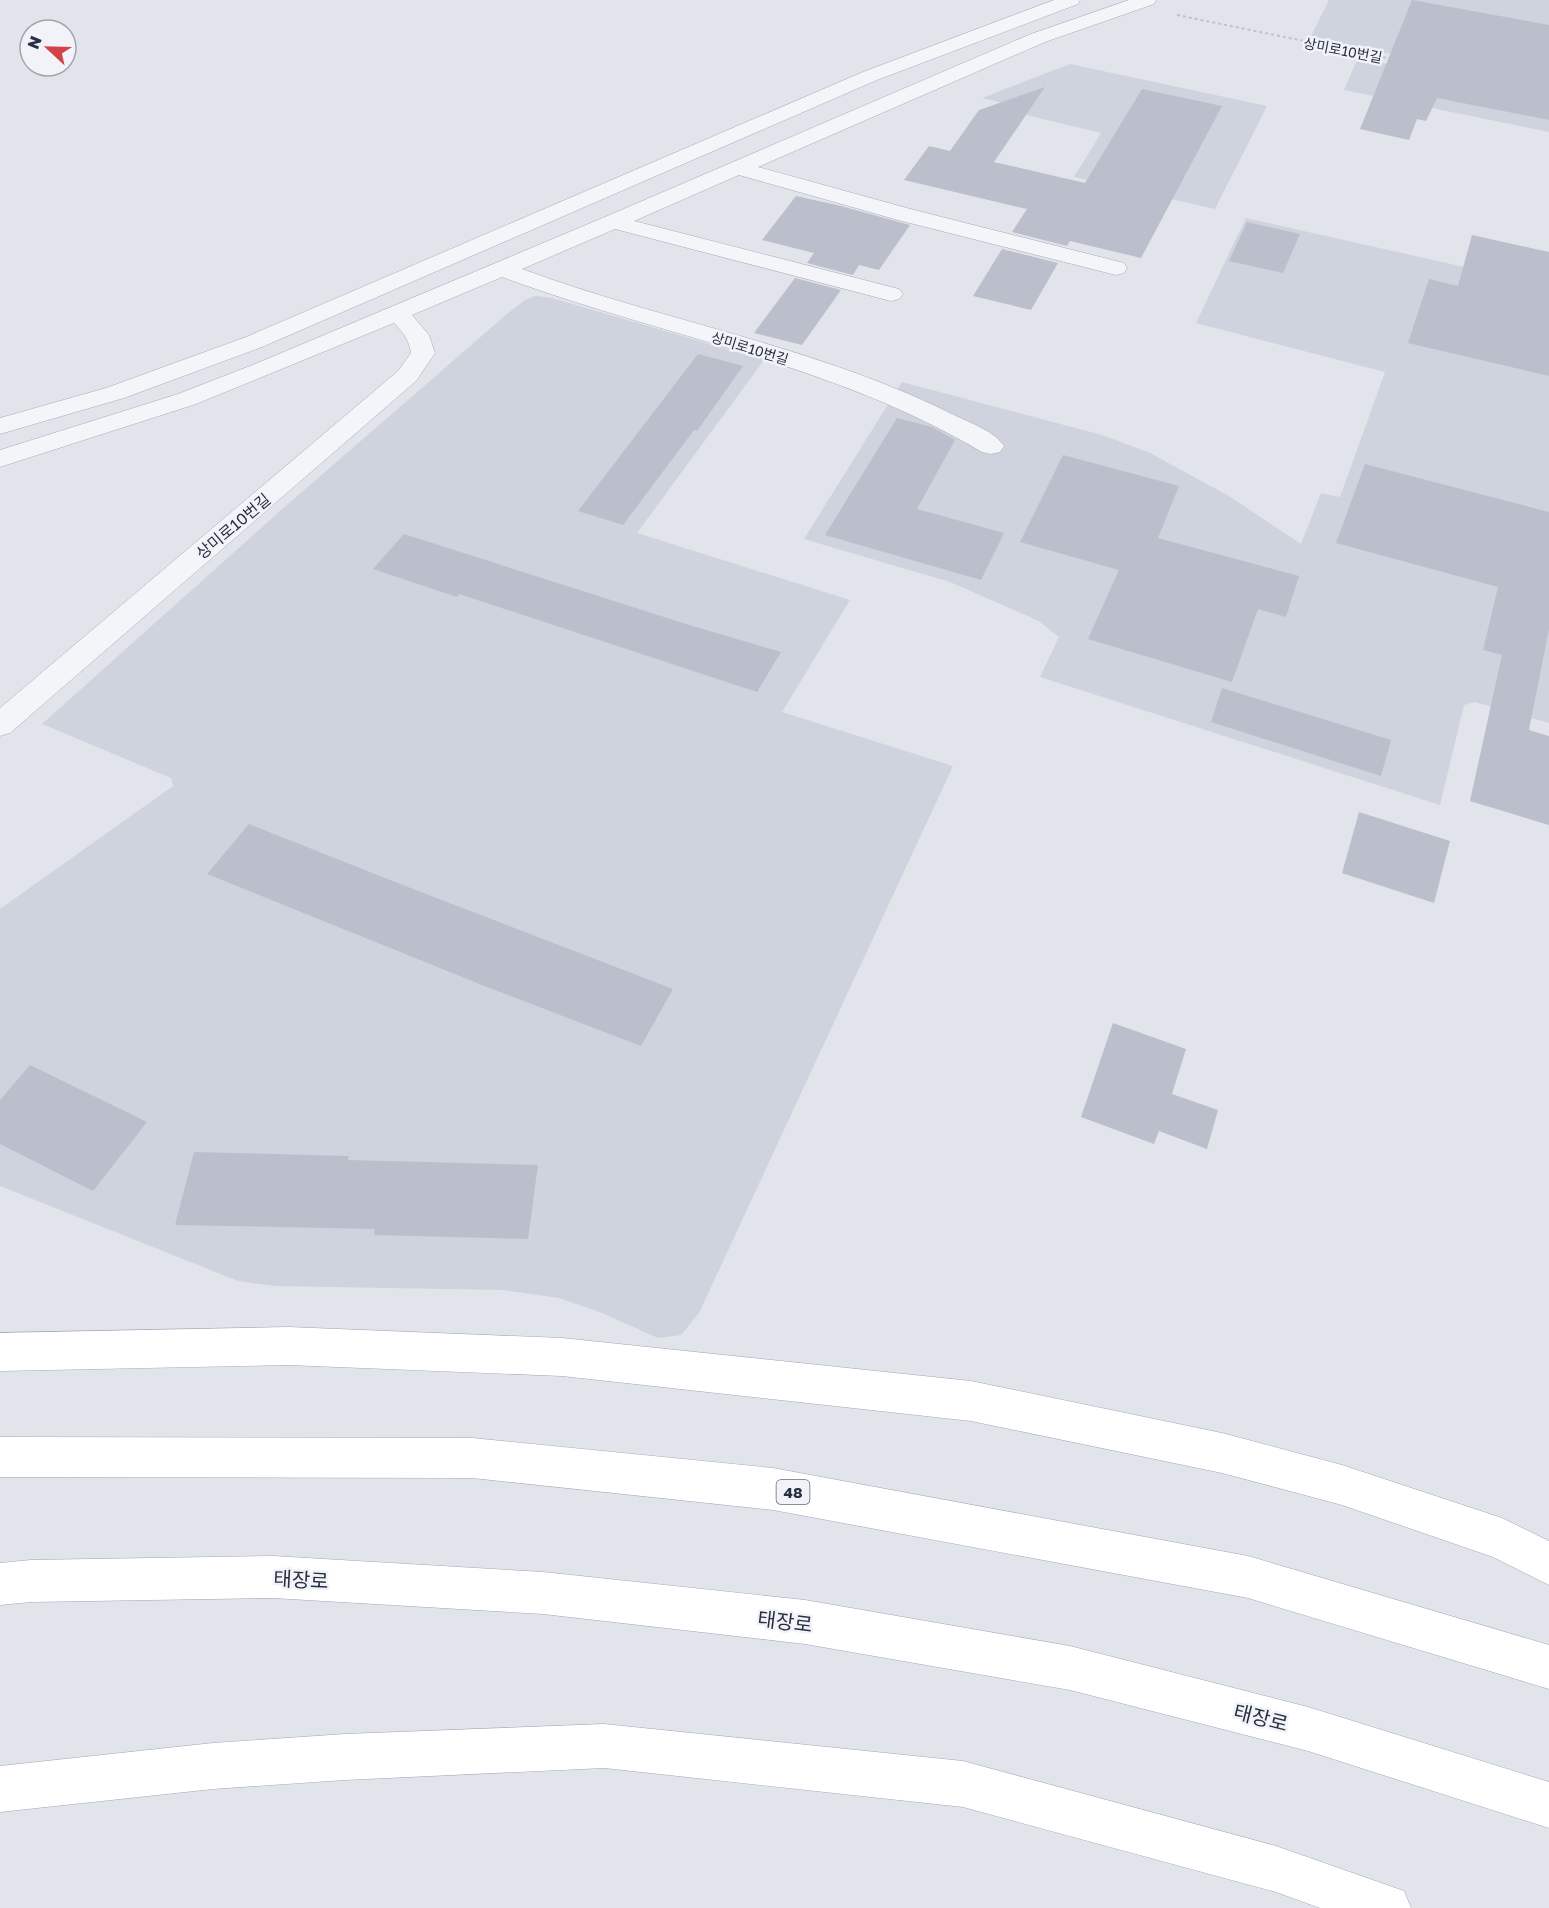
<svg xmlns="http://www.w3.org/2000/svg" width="1549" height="1908" viewBox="0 0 1549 1908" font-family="'Golos Text','Noto Sans KR',sans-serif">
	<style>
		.built { fill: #cfd3dd }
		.building { fill: #bbbfcb }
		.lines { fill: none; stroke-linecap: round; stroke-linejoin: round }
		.minor-casing { stroke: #a6aab5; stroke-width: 1 }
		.major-casing { stroke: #a0a7b7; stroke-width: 1 }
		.path { stroke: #bfc2c9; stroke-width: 2; stroke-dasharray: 3 3; stroke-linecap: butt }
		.minor { fill: #f4f5f8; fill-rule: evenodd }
		.major { fill: #fff; fill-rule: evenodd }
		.labels { text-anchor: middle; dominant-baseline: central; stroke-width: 5; stroke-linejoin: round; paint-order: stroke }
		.far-street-label { font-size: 14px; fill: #292f43; stroke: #f1f3f8 }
		.shield { fill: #f1f3f8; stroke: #656a79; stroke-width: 1.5 }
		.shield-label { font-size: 15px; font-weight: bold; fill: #292f43 }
		.street-label { font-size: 16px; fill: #292f43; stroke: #f1f3f8 }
		.near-street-label { font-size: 20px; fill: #292f43; stroke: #f1f3f8 }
	</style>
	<rect width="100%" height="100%" fill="#e1e4eb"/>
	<g class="built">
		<polygon points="1329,0 1549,0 1549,85 1310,38"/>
		<polygon points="1358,58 1549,97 1549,132 1344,90"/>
		<polygon points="1070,64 1267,106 1215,209 1074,177 1101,133 1022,114 1004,103 982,98"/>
		<polygon points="1246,218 1549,286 1549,723 1475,702 1464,705 1440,805 1040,677 1059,637 1039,621 950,582 804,539 902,382 1102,435 1150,453 1229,496 1301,544 1321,493 1340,497 1385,372 1196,323"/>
		<polygon points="536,296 552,298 764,360 637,533 850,600 782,712 953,766 699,1313 681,1335 658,1338 600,1312 559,1298 503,1290 275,1286 238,1281 0,1186 0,909 173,786 171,778 42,724 280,511 507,314 525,300"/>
	</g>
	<g class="building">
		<polygon points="1412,0 1549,25 1549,120 1437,98 1426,121 1417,119 1409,140 1360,129"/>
		<polygon points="1045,87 994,162 1085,183 1142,89 1222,106 1141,258 1070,241 1067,246 1012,232 1027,209 904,180 929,146 950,151 979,110"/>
		<polygon points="796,196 841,206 910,225 879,270 859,265 853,275 807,263 814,253 762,240"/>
		<polygon points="1247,222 1300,234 1283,273 1229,261"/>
		<polygon points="1472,235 1549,252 1549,376 1408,343 1429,279 1458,286"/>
		<polygon points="1002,249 1058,263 1031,310 973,296"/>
		<polygon points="795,278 841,290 802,345 754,333"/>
		<polygon points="698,354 743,366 697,431 694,430 623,525 578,511"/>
		<polygon points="897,418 932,427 955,440 917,509 1004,533 981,580 825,535"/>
		<polygon points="1063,455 1179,486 1158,538 1299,576 1286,617 1258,609 1232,682 1088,639 1119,570 1020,542"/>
		<polygon points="1365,464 1549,512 1549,629 1529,730 1549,736 1549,825 1470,801 1502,655 1483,650 1498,587 1336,543"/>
		<polygon points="404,534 686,624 781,652 757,692 459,594 457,597 373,569"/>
		<polygon points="1222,688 1391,740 1381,776 1211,722"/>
		<polygon points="1359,812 1450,841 1434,903 1342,873"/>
		<polygon points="249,824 390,880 673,989 641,1046 482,985 207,874"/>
		<polygon points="1113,1023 1186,1049 1172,1094 1218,1110 1207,1149 1159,1131 1154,1144 1081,1117"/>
		<polygon points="30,1065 147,1122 93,1191 0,1144 0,1100"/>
		<polygon points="194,1152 349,1156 348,1160 538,1165 528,1239 374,1235 375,1229 175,1225"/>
	</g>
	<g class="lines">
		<g class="minor-casing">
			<g id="minor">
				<polygon points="1054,0 1080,0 1078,4 877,80 262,347 124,398 0,434 0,418 106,388 246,337 863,72"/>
				<path d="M1129 0H1156L1154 4 1045 42 758 167 914 210 1124 263 1127 268 1124 273 1116 275 898 220 739 175 634 221 899 289 903 294 899 299 891 301 615 229 522 269C665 322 821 347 958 417 973 424 995 432 1004 446L1000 452 991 454 982 452C835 364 661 336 502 277L412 315 429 335 435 353 416 381 10 733 0 736V708L398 371 411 353C409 340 403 332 394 323L196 404 0 467V450L178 394 255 364 605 217 1031 34Z"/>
			</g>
		</g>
		<g class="major-casing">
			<g id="major">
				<polygon points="288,1327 562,1338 971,1381 1222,1433 1342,1465 1502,1518 1549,1541 1549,1585 1493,1557 1342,1505 1222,1473 971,1421 562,1376 288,1365 0,1371 0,1333"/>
				<polygon points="0,1437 472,1438 773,1468 1248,1556 1549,1645 1549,1689 1248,1598 773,1510 472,1478 0,1477"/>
				<polygon points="273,1556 543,1572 805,1600 1070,1646 1308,1707 1549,1782 1549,1828 1308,1751 1070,1690 805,1644 543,1614 273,1598 31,1602 0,1605 0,1563 31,1560"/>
				<polygon points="604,1724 963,1761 1276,1846 1404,1891 1411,1908 1320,1908 1276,1892 963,1807 604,1768 345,1780 213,1789 0,1812 0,1766 213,1743 345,1734"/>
			</g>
		</g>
		<polyline class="path" points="1177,15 1549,91"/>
		<use href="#minor" class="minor"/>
		<use href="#major" class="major"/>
	</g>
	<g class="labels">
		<g class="far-street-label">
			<text transform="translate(1343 50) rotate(11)">상미로10번길</text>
			<text transform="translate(750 348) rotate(17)">상미로10번길</text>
		</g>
		<rect class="shield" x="776.5" y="1480" width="33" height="24" rx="4.5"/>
		<g class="shield-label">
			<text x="793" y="1492">48</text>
		</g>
		<g class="street-label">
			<text transform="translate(233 526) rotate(-40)">상미로10번길</text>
		</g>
		<g class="near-street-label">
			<text transform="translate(301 1579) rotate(3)">태장로</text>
			<text transform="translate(785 1621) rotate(7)">태장로</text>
			<text transform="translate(1261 1717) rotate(14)">태장로</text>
		</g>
	</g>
	<g transform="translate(48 48) rotate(292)"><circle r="28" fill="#f1f3f8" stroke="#a1a5b0" stroke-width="1.5"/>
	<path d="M0-4.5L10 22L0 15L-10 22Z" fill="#d44148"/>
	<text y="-9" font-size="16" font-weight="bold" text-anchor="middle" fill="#292f43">N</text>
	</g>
</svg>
